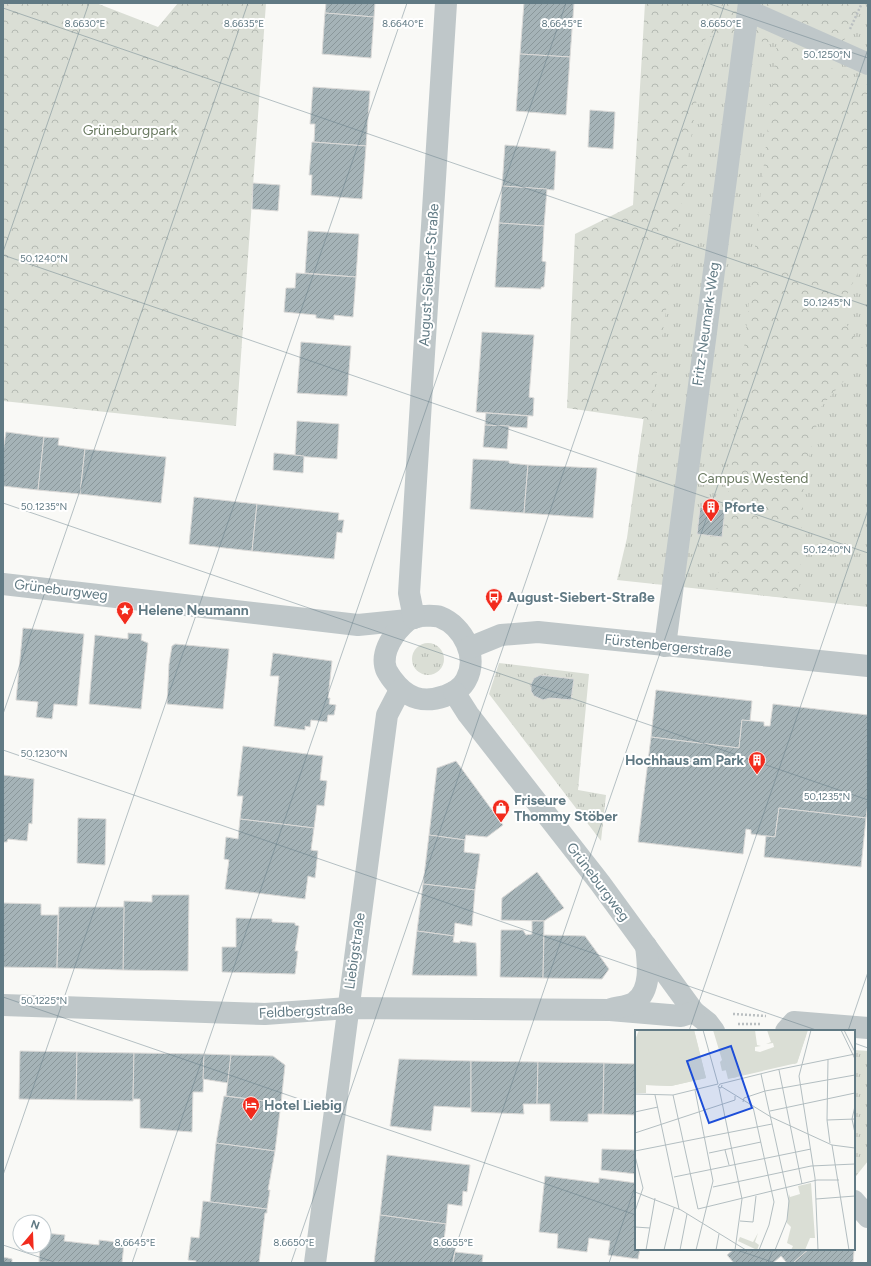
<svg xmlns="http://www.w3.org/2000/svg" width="871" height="1266" viewBox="0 0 871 1266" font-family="Figtree,sans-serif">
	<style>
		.grass { fill: url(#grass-tufts) }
		.forest { fill: url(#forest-crowns) }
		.building { fill: url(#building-hatch); stroke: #dbdad8 }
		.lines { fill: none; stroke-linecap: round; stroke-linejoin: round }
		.path { stroke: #babfc1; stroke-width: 2.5; stroke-dasharray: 2 2; stroke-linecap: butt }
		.minor { stroke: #bfc7c9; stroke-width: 22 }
		.ticks { fill: none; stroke: #617a84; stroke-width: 1; stroke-opacity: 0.45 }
		.labels { text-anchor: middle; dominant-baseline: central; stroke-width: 4; stroke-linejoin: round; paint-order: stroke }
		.park-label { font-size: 14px; fill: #6a7a61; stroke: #fff }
		.street-label { font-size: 14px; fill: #617a84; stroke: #fff }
		.poi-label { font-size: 14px; font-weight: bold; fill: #617a84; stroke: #fff; text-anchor: start }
		.inset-road { fill: none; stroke: #b3bec1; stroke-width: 1 }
		.view { fill: #1d4ed8; fill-opacity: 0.15; stroke: #1d4ed8; stroke-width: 2 }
		.inset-edge { fill: none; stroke: #617a84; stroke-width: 2 }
		.ticks-label { font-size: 10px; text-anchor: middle; fill: #617a84; stroke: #fff; stroke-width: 4; stroke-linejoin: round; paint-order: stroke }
	</style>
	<defs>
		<pattern id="grass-tufts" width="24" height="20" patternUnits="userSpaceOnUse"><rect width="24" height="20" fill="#daded5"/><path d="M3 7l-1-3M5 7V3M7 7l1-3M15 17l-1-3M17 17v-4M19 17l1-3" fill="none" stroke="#b4b9b2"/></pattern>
		<pattern id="forest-crowns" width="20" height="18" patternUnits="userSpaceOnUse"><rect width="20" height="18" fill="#daded5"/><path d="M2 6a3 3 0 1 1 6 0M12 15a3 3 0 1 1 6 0" fill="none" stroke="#b4b9b2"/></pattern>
		<pattern id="building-hatch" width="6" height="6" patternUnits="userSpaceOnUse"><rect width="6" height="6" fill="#a5b3b7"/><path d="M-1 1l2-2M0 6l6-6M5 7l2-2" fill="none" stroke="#8a979a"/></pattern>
	</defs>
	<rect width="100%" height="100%" fill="#f9f9f6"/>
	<g class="grass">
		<polygon points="681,3 868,3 868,607 617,580 627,538 649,380"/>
		<circle cx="428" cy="659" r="16"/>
		<polygon points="499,663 589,674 578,790 606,795 601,841 489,694"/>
		<polygon points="854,1050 868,1051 868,1161 856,1176 854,1174"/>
	</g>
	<g class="forest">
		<polygon points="3,3 96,3 158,27 178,3 266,3 236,426 3,401"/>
		<polygon points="645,3 862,3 831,68 868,85 868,253 838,312 867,354 821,407 804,478 799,599 722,591 716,588 731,469 777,43 706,36 650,420 567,408 575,234 633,205"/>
	</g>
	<g class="building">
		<polygon points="326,3 375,3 374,17 325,13"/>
		<polygon points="524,3 574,3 570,57 520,54"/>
		<polygon points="325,13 374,17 371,58 322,54"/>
		<polygon points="520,54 570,57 566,115 516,111"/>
		<polygon points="313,87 370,91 366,146 314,142 315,124 310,124"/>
		<polygon points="590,110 615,112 613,149 588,147"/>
		<polygon points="312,142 366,146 362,199 311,195 312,175 309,175"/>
		<polygon points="505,145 550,149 550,151 556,151 554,190 502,186"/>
		<polygon points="253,183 280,185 278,211 252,209"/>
		<polygon points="502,186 547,189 544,226 499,223"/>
		<polygon points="499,223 544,226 542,261 546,262 544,287 541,287 541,289 495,287"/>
		<polygon points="308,231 359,234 356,277 305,273"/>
		<polygon points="296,273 356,277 353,317 334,315 334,320 316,318 316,315 284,312 286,288 295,288"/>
		<polygon points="482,332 534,335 529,397 534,398 533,416 476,412"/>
		<polygon points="301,342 351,346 347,396 297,393"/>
		<polygon points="486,413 528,416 527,428 485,425"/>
		<polygon points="297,421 339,424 337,459 295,456"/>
		<polygon points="485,425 509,426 507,449 483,447"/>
		<polygon points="6,432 44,437 38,490 3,486 3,452"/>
		<polygon points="44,437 59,438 58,445 85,449 80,494 38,490"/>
		<polygon points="85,449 166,457 161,503 80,494"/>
		<polygon points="274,453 304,456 303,473 273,470"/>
		<polygon points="473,459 509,461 509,463 528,465 524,513 470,509"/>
		<polygon points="528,465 597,468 593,518 524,513"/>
		<polygon points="194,497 257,504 252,551 189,544"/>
		<polygon points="257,504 339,513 338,520 344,520 342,533 337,532 334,559 252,551"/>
		<polygon points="700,507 725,510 722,537 697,534"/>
		<polygon points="23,628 84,634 77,706 54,704 52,719 36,717 38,702 16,700"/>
		<polygon points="128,633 142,634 141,640 148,643 141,709 89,704 95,635 128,639"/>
		<polygon points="175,644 229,649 223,709 167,704 169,664 172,646"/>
		<polygon points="273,653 332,661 328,698 330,698 329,704 336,705 334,715 328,715 327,722 311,720 310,727 305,726 305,730 274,726 279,676 270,676"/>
		<polygon points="540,675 574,679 571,700 550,698 543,700 534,696 531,691 531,684 534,678"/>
		<polygon points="656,690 752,701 750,721 742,720 739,748 651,737"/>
		<polygon points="773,704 868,715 868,803 866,818 779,808 775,837 751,834 751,830 746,829 743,854 638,842 651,737 739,748 742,720 764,722 764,726 770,726"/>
		<polygon points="243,746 323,756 320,780 327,781 324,806 317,805 314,828 240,819 243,796 237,796"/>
		<polygon points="456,761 503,825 487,837 466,835 465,840 429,835 437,768"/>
		<polygon points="3,775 34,779 32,824 29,823 27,841 8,839 7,842 3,842"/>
		<polygon points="779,808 866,818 861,867 764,857 766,836 775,837"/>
		<polygon points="78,818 106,819 105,865 77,863"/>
		<polygon points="240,819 314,828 311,850 318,851 315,878 308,876 305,899 225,889 229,860 224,859 226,837 238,839"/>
		<polygon points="429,835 465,840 464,852 480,854 475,890 423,884"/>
		<polygon points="537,872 564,908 544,921 501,920 502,898"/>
		<polygon points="423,884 475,890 472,926 455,923 454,936 417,931"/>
		<polygon points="152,895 189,895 188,971 123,970 124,901 152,902"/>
		<polygon points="3,903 41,904 41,915 58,915 57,968 3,967"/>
		<polygon points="59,907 124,907 123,970 57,968"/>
		<polygon points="236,918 272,919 272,922 295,923 295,925 299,926 295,951 298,951 295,974 222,972 222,947 236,947"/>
		<polygon points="532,921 544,921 543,978 500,977 501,930 523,930 526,935 532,934"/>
		<polygon points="417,931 454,936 453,942 460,943 460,941 476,943 477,976 412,975"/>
		<polygon points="544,935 585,936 609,969 602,979 543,978"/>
		<polygon points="20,1051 77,1052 76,1100 19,1099"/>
		<polygon points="77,1052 134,1053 133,1101 76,1100"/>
		<polygon points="134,1053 204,1054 203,1092 193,1092 192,1132 140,1128 140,1099 133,1099"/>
		<polygon points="204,1054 231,1055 228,1083 203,1079"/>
		<polygon points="231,1055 273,1056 285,1065 281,1103 226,1096"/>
		<polygon points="399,1059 471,1061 471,1108 434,1106 431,1131 390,1126"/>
		<polygon points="471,1061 538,1062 537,1104 523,1104 524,1114 471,1112"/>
		<polygon points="538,1062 604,1063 603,1114 588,1114 588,1122 550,1121 550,1104 537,1104"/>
		<polygon points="604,1063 636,1064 636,1115 603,1114"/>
		<polygon points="224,1096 281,1103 275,1151 216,1143"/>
		<polygon points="216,1143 275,1151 268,1190 270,1190 267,1209 210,1202"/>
		<polygon points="602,1149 636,1150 636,1174 601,1170"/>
		<polygon points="387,1155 470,1165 467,1192 463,1191 462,1206 448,1204 446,1224 380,1215"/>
		<polygon points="545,1176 599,1183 599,1178 636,1183 636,1249 640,1249 638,1259 608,1255 610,1241 589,1238 587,1252 557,1248 558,1234 539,1232"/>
		<polygon points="203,1201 267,1209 267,1213 265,1213 259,1263 196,1263 196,1261 188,1260 191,1237 199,1238"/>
		<polygon points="380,1215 446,1224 444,1240 456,1242 453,1263 374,1263"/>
		<polygon points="44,1233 65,1235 64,1241 99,1245 99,1240 124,1243 122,1263 39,1262 40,1246 44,1246"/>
		<polygon points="734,1249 809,1249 793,1263 787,1263 781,1256 773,1263 734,1263 727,1255"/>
		<polygon points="809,1249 853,1249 854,1251 853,1263 793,1263"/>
		<polygon points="455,1252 483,1255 482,1263 453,1263"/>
		<polygon points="3,1257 12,1259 12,1263 3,1263"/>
	</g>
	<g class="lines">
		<g class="path">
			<polyline points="850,29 862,3"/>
			<polyline points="733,1014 766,1016"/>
			<polyline points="738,1024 761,1024"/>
		</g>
		<g class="minor">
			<polyline points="749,11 868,64"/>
			<polyline points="3,584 358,625 408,620"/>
			<path d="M421 616C427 616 435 615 440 617 463 626 479 657 466 680 462 688 453 693 445 696 422 704 406 698 392 679 390 676 387 672 386 669 380 652 395 631 407 621 411 618 417 617 421 616Z"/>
			<polyline points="414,618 409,593 446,3"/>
			<polyline points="665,646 749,3"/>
			<polyline points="469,648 501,635 538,632 868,666"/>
			<polyline points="454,692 468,714 600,883 694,1012 708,1023 714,1031"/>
			<polyline points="3,1005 265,1014 348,1008 610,1010 681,1016 694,1012"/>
			<path d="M611 1009C618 1007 630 1006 635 1002 652 990 648 962 646 946"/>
			<polyline points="786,1031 794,1022 868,1028"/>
			<polyline points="854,1201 868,1217"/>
			<polyline points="315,1263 387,715 400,690"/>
		</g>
	</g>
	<path class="ticks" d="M707 3 868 58M3 8 868 306M3 252 89 3M3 255 868 553M3 503 868 800M3 714 248 3M3 750 819 1031M3 997 636 1215M689 1031 868 510M848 1031 868 972M854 1043 868 1048M3 1175 407 3M3 1245 57 1263M734 1249 775 1263M132 1263 566 3M291 1263 725 3M450 1263 868 49M609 1263 636 1184M768 1263 773 1249"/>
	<defs>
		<g id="building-pin" transform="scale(0.9)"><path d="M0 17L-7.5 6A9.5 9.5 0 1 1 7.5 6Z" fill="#f22b1d" stroke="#fff"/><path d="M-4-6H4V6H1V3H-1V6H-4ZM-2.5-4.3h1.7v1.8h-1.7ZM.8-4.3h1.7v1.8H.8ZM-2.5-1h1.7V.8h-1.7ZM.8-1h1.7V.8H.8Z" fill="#fff"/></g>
		<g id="bus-pin" transform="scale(0.9)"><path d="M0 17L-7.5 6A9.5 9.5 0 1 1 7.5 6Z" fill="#f22b1d" stroke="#fff"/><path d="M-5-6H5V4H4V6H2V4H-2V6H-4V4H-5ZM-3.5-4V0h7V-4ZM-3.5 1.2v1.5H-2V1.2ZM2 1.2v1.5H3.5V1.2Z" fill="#fff"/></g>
		<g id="sight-pin" transform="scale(0.9)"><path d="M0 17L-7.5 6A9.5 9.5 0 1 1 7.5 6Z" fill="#f22b1d" stroke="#fff"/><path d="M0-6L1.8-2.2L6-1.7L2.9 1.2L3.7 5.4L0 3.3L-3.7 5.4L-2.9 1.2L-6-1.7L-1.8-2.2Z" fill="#fff"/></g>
		<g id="shop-pin" transform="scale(0.9)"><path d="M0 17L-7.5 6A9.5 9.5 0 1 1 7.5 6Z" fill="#f22b1d" stroke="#fff"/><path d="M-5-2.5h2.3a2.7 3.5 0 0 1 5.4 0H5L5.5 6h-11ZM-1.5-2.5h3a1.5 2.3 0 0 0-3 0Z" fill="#fff"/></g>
		<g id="hotel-pin" transform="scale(0.9)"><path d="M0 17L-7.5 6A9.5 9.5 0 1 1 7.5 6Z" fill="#f22b1d" stroke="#fff"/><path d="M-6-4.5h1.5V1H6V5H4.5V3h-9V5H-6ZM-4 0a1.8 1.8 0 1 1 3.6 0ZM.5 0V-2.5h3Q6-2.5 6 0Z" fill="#fff"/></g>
	</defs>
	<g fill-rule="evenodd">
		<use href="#building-pin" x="711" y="507"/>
		<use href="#bus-pin" x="494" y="597"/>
		<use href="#sight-pin" x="125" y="610"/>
		<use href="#building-pin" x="757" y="760"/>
		<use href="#shop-pin" x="501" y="808"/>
		<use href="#hotel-pin" x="251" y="1105"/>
	</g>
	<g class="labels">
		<g class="park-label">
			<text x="130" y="130">Grüneburgpark</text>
			<text x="753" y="478">Campus Westend</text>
		</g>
		<g class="street-label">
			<text transform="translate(429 275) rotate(-86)">August-Siebert-Straße</text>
			<text transform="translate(706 324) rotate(-82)">Fritz-Neumark-Weg</text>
			<text transform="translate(61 590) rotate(7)">Grüneburgweg</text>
			<text transform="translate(668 646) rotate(6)">Fürstenbergerstraße</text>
			<text transform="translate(598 882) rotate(53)">Grüneburgweg</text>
			<text transform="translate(355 951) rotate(-82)">Liebigstraße</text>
			<text transform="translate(306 1011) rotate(-3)">Feldbergstraße</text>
		</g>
		<g class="poi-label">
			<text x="724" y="507">Pforte</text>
			<text x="507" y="597">August-Siebert-Straße</text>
			<text x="138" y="610">Helene Neumann</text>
			<text x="744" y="760" text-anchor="end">Hochhaus am Park</text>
			<text x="514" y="800">Friseure<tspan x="514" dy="16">Thommy Stöber</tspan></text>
			<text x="264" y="1105">Hotel Liebig</text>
		</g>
	</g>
	<g transform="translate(635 1030)">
		<rect width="220" height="220" fill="#f9f9f6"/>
		<path d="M4 0H59L71 48 36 56 11 55 0 63V10ZM81 0H120L122 15 126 16 120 17V21L125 22 139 17 138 13 131 14 136 12 132 0H173L162 33 93 49ZM176 153 180 208H175L170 220H156L158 216 152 213 156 197 152 193 154 164 155 167 165 164 163 156ZM123 203 120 212 124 215 122 220 103 211 105 207 118 212Z" fill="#daded5"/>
		<path d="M31 0H59L71 48 36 56 11 55V63H0V58L8 54 4 46 8 45V40L20 37 24 32 38 34 44 27 61 29 63 21 58 16V24L54 23 52 27 46 25 43 18H53L56 13ZM78 0H97L95 20 104 21 105 27 100 28 102 47 98 48 91 20 88 21 92 40 87 41 85 32 87 30ZM159 0 167 1 171 5 162 33 159 34 155 30 163 16 157 7 161 4ZM8 10 15 17 11 27 7 26 4 16Z" fill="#daded5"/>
		<path class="inset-road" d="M68 0 83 54M176 0 164 46 180 148 183 220M206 0 220 29M209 0 220 22M193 30 192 90 195 113M144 40 167 154M126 44 154 171 152 190 140 220M87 55 86 58 83 57 85 54 141 40 220 24M87 57 136 87 197 115 220 118M84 58 107 169 100 220M60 60 78 151 61 220M0 64 38 65 83 54M20 65 44 179M38 65 63 179 182 150H204M108 72 109 68 130 61 220 45M220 76 217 89 220 103M118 77 139 172 134 195 124 220M135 81 220 63M0 82 23 77M192 90 220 89M0 103 100 70V66M197 115 214 220M90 120 94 135M0 121 137 94M74 123 126 112M0 126 8 158 0 181M39 147 176 119M78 157 176 136 220 134M0 162 46 180 111 220M181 169 220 166M105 191 118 192 121 166M0 197 15 198M11 220 20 168M29 220 39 178M45 220 52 184M81 220 84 204"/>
		<path class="view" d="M96 16 117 78 74 93 52 31Z"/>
		<rect width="220" height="220" class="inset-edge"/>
	</g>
	<g class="ticks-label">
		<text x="562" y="27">8.6645°E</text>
		<text x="721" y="27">8.6650°E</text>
		<text x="85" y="27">8.6630°E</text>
		<text x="244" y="27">8.6635°E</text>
		<text x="403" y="27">8.6640°E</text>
		<text x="827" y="58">50.1250°N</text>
		<text x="44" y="262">50.1240°N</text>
		<text x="827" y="306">50.1245°N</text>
		<text x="44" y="510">50.1235°N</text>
		<text x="827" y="553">50.1240°N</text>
		<text x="44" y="757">50.1230°N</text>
		<text x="827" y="800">50.1235°N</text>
		<text x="44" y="1004">50.1225°N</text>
		<text x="135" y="1246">8.6645°E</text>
		<text x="294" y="1246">8.6650°E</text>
		<text x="453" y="1246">8.6655°E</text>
	</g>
	<rect width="871" height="1266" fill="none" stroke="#617a84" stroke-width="8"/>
	<g transform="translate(32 1234) rotate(19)"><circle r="19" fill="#ffffff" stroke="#c0cace"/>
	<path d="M0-3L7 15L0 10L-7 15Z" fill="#f22b1d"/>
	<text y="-6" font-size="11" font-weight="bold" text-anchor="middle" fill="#617a84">N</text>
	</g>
</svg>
